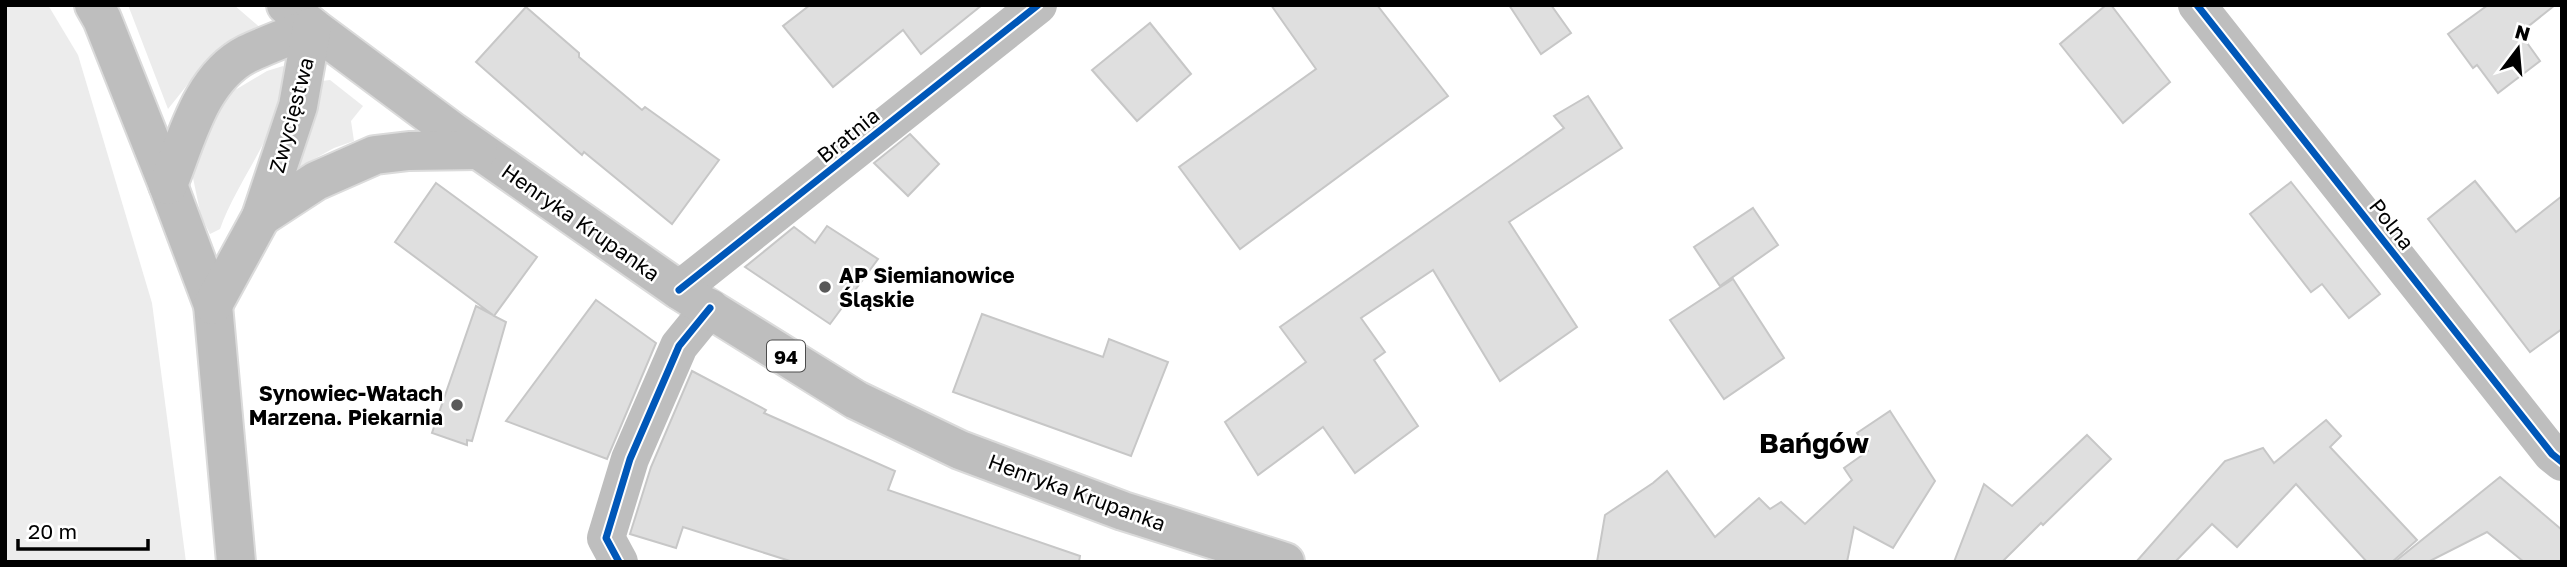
<svg xmlns="http://www.w3.org/2000/svg" width="2567" height="567" viewBox="0 0 2567 567" font-family="'Golos Text',sans-serif">
	<style>
		.green { fill: #ececec }
		.building { fill: #dfdfdf; stroke: #c7c7c7; stroke-width: 2 }
		.lines { fill: none; stroke-linecap: round; stroke-linejoin: round }
		.major-casing { stroke: #dbdbdb; stroke-width: 42 }
		.minor { stroke: #bebebe; stroke-width: 38 }
		.major { stroke: #bebebe; stroke-width: 38 }
		.cycleway-casing { stroke: #fff; stroke-width: 11 }
		.cycleway { stroke: #0057b8; stroke-width: 7 }
		.poi-dot { fill: #595959; stroke: #fff; stroke-width: 2.5 }
		.labels { text-anchor: middle; dominant-baseline: central; stroke-width: 5; stroke-linejoin: round; paint-order: stroke }
		.shield { fill: #fff; stroke: #4c4c4c; stroke-width: 2 }
		.shield-label { font-size: 19px; font-weight: bold; fill: #000 }
		.street-label { font-size: 21px; fill: #000; stroke: #fff }
		.poi-label { font-size: 21px; font-weight: bold; fill: #000; stroke: #fff; text-anchor: start }
		.district-label { font-size: 28px; font-weight: bold; fill: #000; stroke: #fff }
	</style>
	<rect width="100%" height="100%" fill="#fff"/>
	<g class="green">
		<polygon points="5,5 48,5 78,55 152,303 186,562 5,562"/>
		<polygon points="128,5 234,5 263,30 226,49 200,69 168,109"/>
		<path d="M283 66 287 69C284 127 239 176 220 229L210 234 201 216 193 178 192 160 197 144 230 93 267 71Z"/>
		<polygon points="330,80 363,106 351,121 354,141 334,148 296,169 319,88 322,81"/>
	</g>
	<g class="building">
		<polygon points="810,5 982,5 921,54 903,30 833,87 783,26"/>
		<polygon points="1271,5 1377,5 1448,96 1240,249 1179,167 1316,69"/>
		<polygon points="1509,5 1551,5 1571,33 1541,54"/>
		<polygon points="2106,5 2111,5 2170,82 2123,123 2060,44"/>
		<polygon points="2488,5 2555,5 2520,33 2540,61 2498,93 2477,65 2473,68 2448,34"/>
		<polygon points="526,7 579,53 579,57 642,110 645,107 719,160 672,224 584,152 582,155 476,62"/>
		<polygon points="1150,23 1191,74 1137,121 1092,70"/>
		<polygon points="1588,96 1622,148 1509,222 1577,327 1500,381 1433,270 1361,318 1385,352 1374,360 1418,426 1355,473 1323,427 1258,475 1225,422 1306,362 1280,327 1564,128 1554,116"/>
		<polygon points="910,134 939,164 908,196 874,163"/>
		<polygon points="2475,181 2516,232 2562,196 2562,329 2530,352 2428,219"/>
		<polygon points="2291,182 2380,294 2349,318 2322,284 2311,292 2250,214"/>
		<polygon points="436,183 537,257 494,316 506,322 472,441 467,440 467,445 432,433 476,306 493,315 395,242"/>
		<polygon points="1753,208 1778,245 1720,286 1694,247"/>
		<polygon points="827,226 878,259 830,324 745,267 794,227 815,243"/>
		<polygon points="1733,279 1784,358 1724,399 1670,320"/>
		<polygon points="596,300 656,343 607,459 506,421"/>
		<polygon points="982,314 1103,357 1109,339 1168,362 1131,456 953,392"/>
		<polygon points="692,371 766,410 764,413 895,471 888,490 1080,556 1079,562 793,562 683,527 676,548 630,534 651,467"/>
		<polygon points="1890,411 1935,481 1893,548 1854,527 1847,562 1597,562 1605,515 1653,483 1667,471 1715,537 1759,498 1770,509 1781,502 1805,524 1852,480 1844,468 1868,451 1857,433"/>
		<polygon points="2326,420 2341,436 2330,447 2417,540 2392,562 2367,562 2296,484 2237,547 2212,524 2175,562 2136,562 2225,461 2263,448 2274,463"/>
		<polygon points="2087,435 2111,459 2043,525 2041,523 2002,562 1954,562 1984,484 2012,506"/>
		<polygon points="2500,477 2562,530 2562,562 2524,562 2487,532 2428,562 2398,562 2397,560"/>
	</g>
	<g class="lines">
		<g class="major-casing">
			<g id="major">
				<polyline points="94,5 102,19 168,185 213,305 236,562"/>
				<polyline points="286,5 312,27 453,132 679,290 856,400 960,450 1123,511 1285,562"/>
				<path d="M168 185C186 141 200 78 247 54 268 44 291 36 312 27"/>
				<polyline points="261,217 316,181 375,155 409,151 478,150"/>
				<polyline points="213,305 261,217 298,106 312,27"/>
			</g>
		</g>
		<g class="minor">
			<polyline points="2197,5 2552,454 2562,462"/>
			<polyline points="679,290 1038,5"/>
			<polyline points="619,562 606,538 630,459 679,346 710,308"/>
		</g>
		<use href="#major" class="major"/>
		<g class="cycleway-casing">
			<g id="cycleway">
				<polyline points="2197,5 2552,454 2562,462"/>
				<polyline points="679,290 1038,5"/>
				<polyline points="619,562 606,538 630,459 679,346 710,308"/>
			</g>
		</g>
		<use href="#cycleway" class="cycleway"/>
	</g>
	<g class="poi-dot">
		<circle cx="825" cy="287" r="7"/>
		<circle cx="457" cy="405" r="7"/>
	</g>
	<g class="labels">
		<rect class="shield" x="767" y="340.5" width="38" height="31" rx="5"/>
		<g class="shield-label">
			<text x="786" y="356">94</text>
		</g>
		<g class="street-label">
			<text transform="translate(291 115) rotate(-75)">Zwycięstwa</text>
			<text transform="translate(848 135) rotate(-39)">Bratnia</text>
			<text transform="translate(581 222) rotate(35)">Henryka Krupanka</text>
			<text transform="translate(2392 224) rotate(52)">Polna</text>
			<text transform="translate(1077 492) rotate(20)">Henryka Krupanka</text>
		</g>
		<g class="poi-label">
			<text x="839" y="275">AP Siemianowice<tspan x="839" dy="24">Śląskie</tspan></text>
			<text x="443" y="393" text-anchor="end">Synowiec-Wałach<tspan x="443" dy="24">Marzena. Piekarnia</tspan></text>
		</g>
		<g class="district-label">
			<text x="1814" y="442">Bańgów</text>
		</g>
	</g>
	<rect width="2567" height="567" fill="none" stroke="#000000" stroke-width="14"/>
	<g transform="translate(2518 49) rotate(16)" stroke="#ffffff" stroke-width="5" paint-order="stroke">
	<path d="M0-5L12 26L0 18L-12 26Z" fill="#000000"/>
	<text y="-10" font-size="19" font-weight="bold" text-anchor="middle" fill="#000000">N</text>
	</g>
	<path d="M18 539v10h130v-10" fill="none" stroke="#000000" stroke-width="3.5"/>
	<text x="28" y="539" font-size="21" fill="#000000" stroke="#ffffff" stroke-width="5" paint-order="stroke">20 m</text>
</svg>
